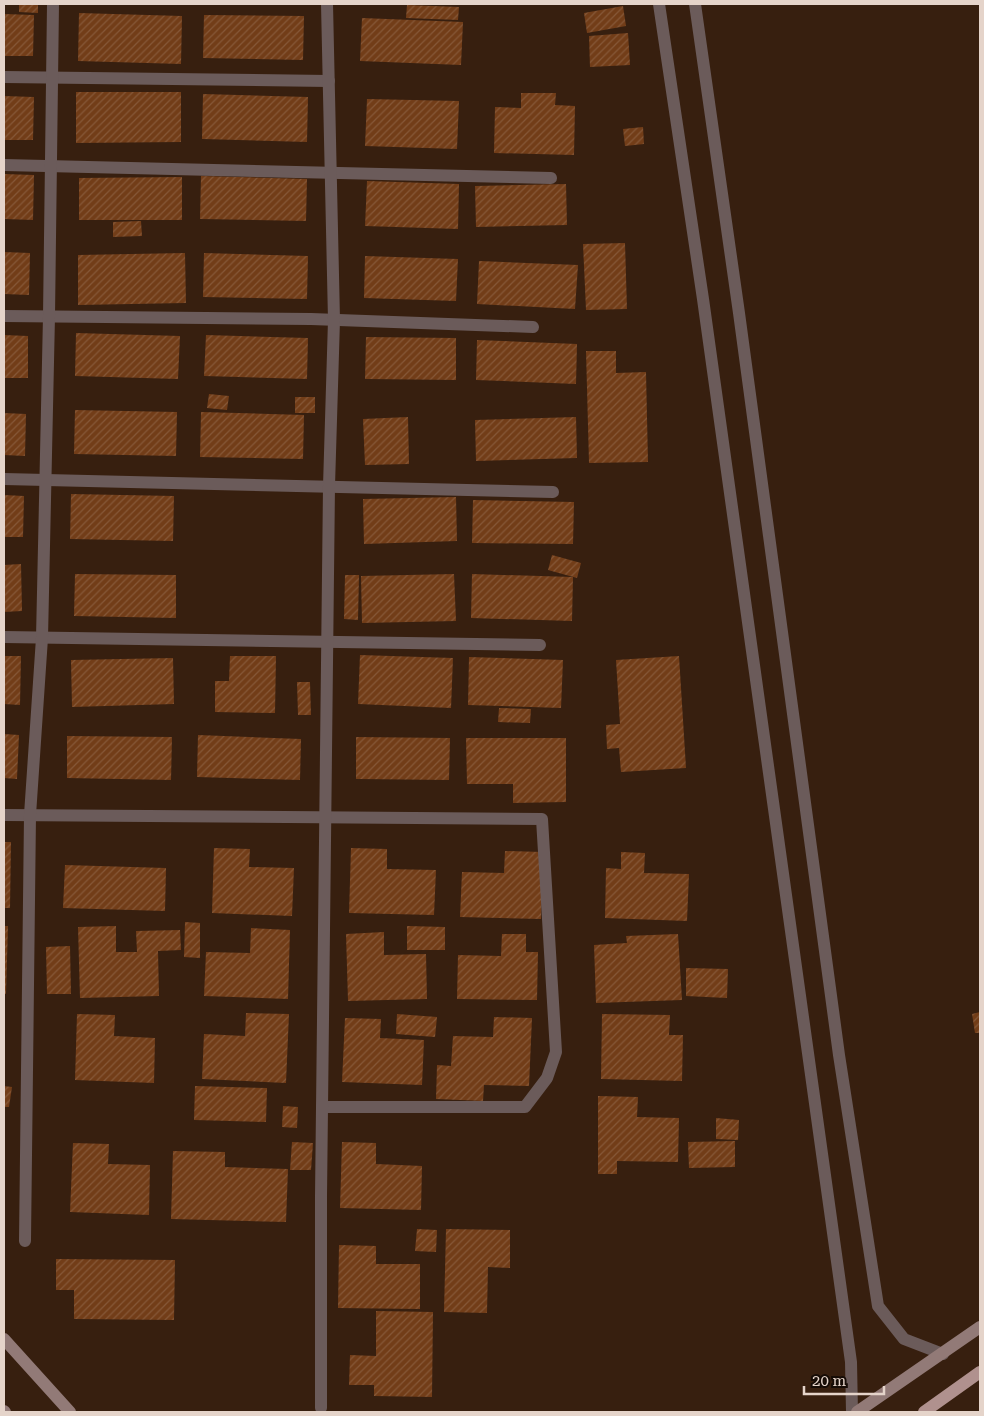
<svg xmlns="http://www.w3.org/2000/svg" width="984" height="1416" viewBox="0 0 984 1416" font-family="'Roboto Serif',serif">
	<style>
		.building { fill: url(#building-hatch) }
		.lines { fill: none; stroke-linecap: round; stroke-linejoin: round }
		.minor { stroke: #6b5b5a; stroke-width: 12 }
		.tertiary { stroke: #6b5b5a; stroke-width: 12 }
		.secondary { stroke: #927a77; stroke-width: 12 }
		.primary { stroke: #b0918e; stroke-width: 12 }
	</style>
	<defs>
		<pattern id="building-hatch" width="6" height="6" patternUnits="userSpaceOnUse" patternTransform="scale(1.25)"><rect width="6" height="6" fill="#723d18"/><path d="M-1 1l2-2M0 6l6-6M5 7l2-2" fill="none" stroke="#865838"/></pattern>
	</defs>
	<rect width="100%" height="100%" fill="#371f0f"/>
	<g class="building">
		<polygon points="19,4 38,4 38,13 19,12"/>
		<polygon points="407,5 459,7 458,20 406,18"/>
		<polygon points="623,6 626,26 587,33 584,13"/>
		<polygon points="79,13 182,16 181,64 78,61"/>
		<polygon points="4,14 34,15 33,56 4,56"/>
		<polygon points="204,15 304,16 303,60 203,58"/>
		<polygon points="362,18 463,22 461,65 360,61"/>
		<polygon points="628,33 630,65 590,67 589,36"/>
		<polygon points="76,92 181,92 181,142 76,143"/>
		<polygon points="521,93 556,93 555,105 575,106 574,155 494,153 495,107 521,108"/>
		<polygon points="203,94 308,97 307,142 202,139"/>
		<polygon points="4,96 34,97 33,140 4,140"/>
		<polygon points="367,99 459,101 457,149 365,146"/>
		<polygon points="643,127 644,144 625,146 623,129"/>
		<polygon points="4,174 34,175 33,220 4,219"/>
		<polygon points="201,176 307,179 306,221 200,219"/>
		<polygon points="182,177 182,220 79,220 79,178"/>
		<polygon points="367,181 459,184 458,229 365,226"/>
		<polygon points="566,184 567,225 476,227 475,186"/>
		<polygon points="141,221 142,236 113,237 113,222"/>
		<polygon points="625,243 627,309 586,310 583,244"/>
		<polygon points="4,252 30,253 29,295 4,294"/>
		<polygon points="185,253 186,303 78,305 78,255"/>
		<polygon points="204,253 308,256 307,299 203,297"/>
		<polygon points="365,256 458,259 456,301 364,298"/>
		<polygon points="479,261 578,265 575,309 477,304"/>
		<polygon points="76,333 180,336 178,379 75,376"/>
		<polygon points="4,335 28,336 28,378 4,378"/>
		<polygon points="206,335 308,338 307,379 204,376"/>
		<polygon points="366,337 456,338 456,380 365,379"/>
		<polygon points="477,340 577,344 576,384 476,380"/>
		<polygon points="586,351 616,351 616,373 646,372 648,462 589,463"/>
		<polygon points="209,394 229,396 227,410 207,408"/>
		<rect x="295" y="397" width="20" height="16"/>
		<polygon points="75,410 177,412 176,456 74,454"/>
		<polygon points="201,412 304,415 303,459 200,457"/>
		<polygon points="4,413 26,414 25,456 4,455"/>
		<polygon points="408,417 409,464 365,465 363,419"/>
		<polygon points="576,417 577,458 476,461 475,420"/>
		<polygon points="71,494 174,496 173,541 70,539"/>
		<polygon points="4,495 24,496 23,537 4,537"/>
		<polygon points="456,497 457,541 364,544 363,499"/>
		<polygon points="473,500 574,502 573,544 472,543"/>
		<polygon points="552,555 581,563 577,578 548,570"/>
		<polygon points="21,564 22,611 4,612 4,565"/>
		<polygon points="75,574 176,575 176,618 74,616"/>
		<polygon points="454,574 456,621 362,623 361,576"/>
		<polygon points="472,574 573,577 572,621 471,618"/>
		<polygon points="345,575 359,575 358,620 344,619"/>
		<polygon points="360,655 453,658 451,708 358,704"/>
		<polygon points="4,656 21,656 20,705 4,704"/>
		<polygon points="230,656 276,656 275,713 215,712 215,681 229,681"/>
		<polygon points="679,656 686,768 621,772 619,748 607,749 606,725 620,724 616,660"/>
		<polygon points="469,657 563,660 561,708 468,705"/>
		<polygon points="173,658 174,704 72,707 71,660"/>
		<polygon points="297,682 310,682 311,715 298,715"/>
		<polygon points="499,708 531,709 530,723 498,722"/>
		<polygon points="4,734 19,735 17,779 4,778"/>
		<polygon points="198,735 301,739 300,780 197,777"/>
		<polygon points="67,736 172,737 171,780 67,778"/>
		<polygon points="356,737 450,738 449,780 356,779"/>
		<polygon points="466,738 566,738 566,802 513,803 513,784 467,784"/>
		<polygon points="4,842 11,842 10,908 4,908"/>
		<polygon points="214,848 250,849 249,867 294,868 292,916 212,913"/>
		<polygon points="351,848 387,849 387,869 436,870 434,915 349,913"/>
		<polygon points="505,851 543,852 541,919 460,917 462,872 504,873"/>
		<polygon points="621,852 645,853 644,873 689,874 687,921 605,918 606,868 621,869"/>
		<polygon points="65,865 166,868 165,911 63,908"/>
		<polygon points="185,922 200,923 200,958 184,957"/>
		<polygon points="4,926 8,926 6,994 4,994"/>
		<polygon points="116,926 116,952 137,952 136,931 180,930 181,950 158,951 159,996 80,998 78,927"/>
		<polygon points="407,926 445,927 445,950 407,950"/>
		<polygon points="251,928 290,930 288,999 204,996 206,952 250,953"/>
		<polygon points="384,932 384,955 426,954 427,999 348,1001 346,934"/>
		<polygon points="502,934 526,934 526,952 538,952 537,1000 457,999 458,955 501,956"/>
		<polygon points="678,934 682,1000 596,1003 594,945 627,943 626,936"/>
		<polygon points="70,946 71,994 47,994 46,947"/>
		<polygon points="686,968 728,969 727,998 686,996"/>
		<polygon points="980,1012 980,1033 975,1033 972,1014"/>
		<polygon points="246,1013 289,1014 286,1083 202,1079 204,1034 245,1036"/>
		<polygon points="77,1014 115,1015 114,1036 155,1038 154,1083 75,1080"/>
		<polygon points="397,1014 437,1017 435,1037 396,1034"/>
		<polygon points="602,1014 670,1015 669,1035 683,1035 682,1081 601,1079"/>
		<polygon points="494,1017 532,1018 529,1086 484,1085 483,1101 436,1099 437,1065 451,1066 453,1036 493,1037"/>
		<polygon points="345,1018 381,1019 380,1038 424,1040 422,1085 342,1082"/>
		<polygon points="4,1086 12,1087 9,1107 4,1107"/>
		<polygon points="195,1086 267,1088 266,1122 194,1120"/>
		<polygon points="598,1096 638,1097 637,1117 679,1118 678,1162 617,1161 617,1174 598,1174"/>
		<polygon points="283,1106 298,1107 297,1128 282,1127"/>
		<polygon points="716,1118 739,1120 738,1140 716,1139"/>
		<polygon points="735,1141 735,1167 689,1168 688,1142"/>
		<polygon points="292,1142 313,1143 311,1170 290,1170"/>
		<polygon points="342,1142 376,1143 376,1164 422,1166 421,1210 340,1208"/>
		<polygon points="73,1143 109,1144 108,1164 150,1165 149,1215 70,1212"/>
		<polygon points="173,1151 225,1152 225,1167 288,1169 286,1222 171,1219"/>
		<polygon points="417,1229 437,1230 436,1252 415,1251"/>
		<polygon points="446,1229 510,1230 510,1268 488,1267 487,1313 444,1312"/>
		<polygon points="339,1245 376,1246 376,1264 420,1264 420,1309 338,1308"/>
		<polygon points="56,1259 175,1260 174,1320 74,1319 74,1290 56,1290"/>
		<polygon points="376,1311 433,1312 432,1397 374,1396 374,1385 349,1385 350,1355 376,1356"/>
	</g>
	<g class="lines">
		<g class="minor">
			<polyline points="4,77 329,81"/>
			<polyline points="4,165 551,178"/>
			<polyline points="4,316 311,319 533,327"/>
			<polyline points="4,479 553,492"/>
			<polyline points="4,637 540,645"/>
			<polyline points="4,815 542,819 556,1052 547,1078 525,1107 322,1107"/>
			<polyline points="25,1241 30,815 42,638 49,316 53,4"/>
			<polyline points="321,1408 321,1197 329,486 334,320 327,4"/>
		</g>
		<g class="tertiary">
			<polyline points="659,4 703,299 851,1362 852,1412"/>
			<polyline points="695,4 739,313 839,1055 878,1306 904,1339 943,1354"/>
		</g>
		<g class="secondary">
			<polyline points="4,1339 70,1412"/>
			<polyline points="4,1411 5,1412"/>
			<polyline points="857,1412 980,1327"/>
		</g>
		<polyline class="primary" points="924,1412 980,1372"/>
	</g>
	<rect width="984" height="1416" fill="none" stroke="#e5d4ca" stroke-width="10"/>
	<path d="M804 1386v8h80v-8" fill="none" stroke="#e5d4ca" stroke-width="2.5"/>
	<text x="812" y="1386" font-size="15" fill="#e5d4ca" stroke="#160c06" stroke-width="4" paint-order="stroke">20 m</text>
</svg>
